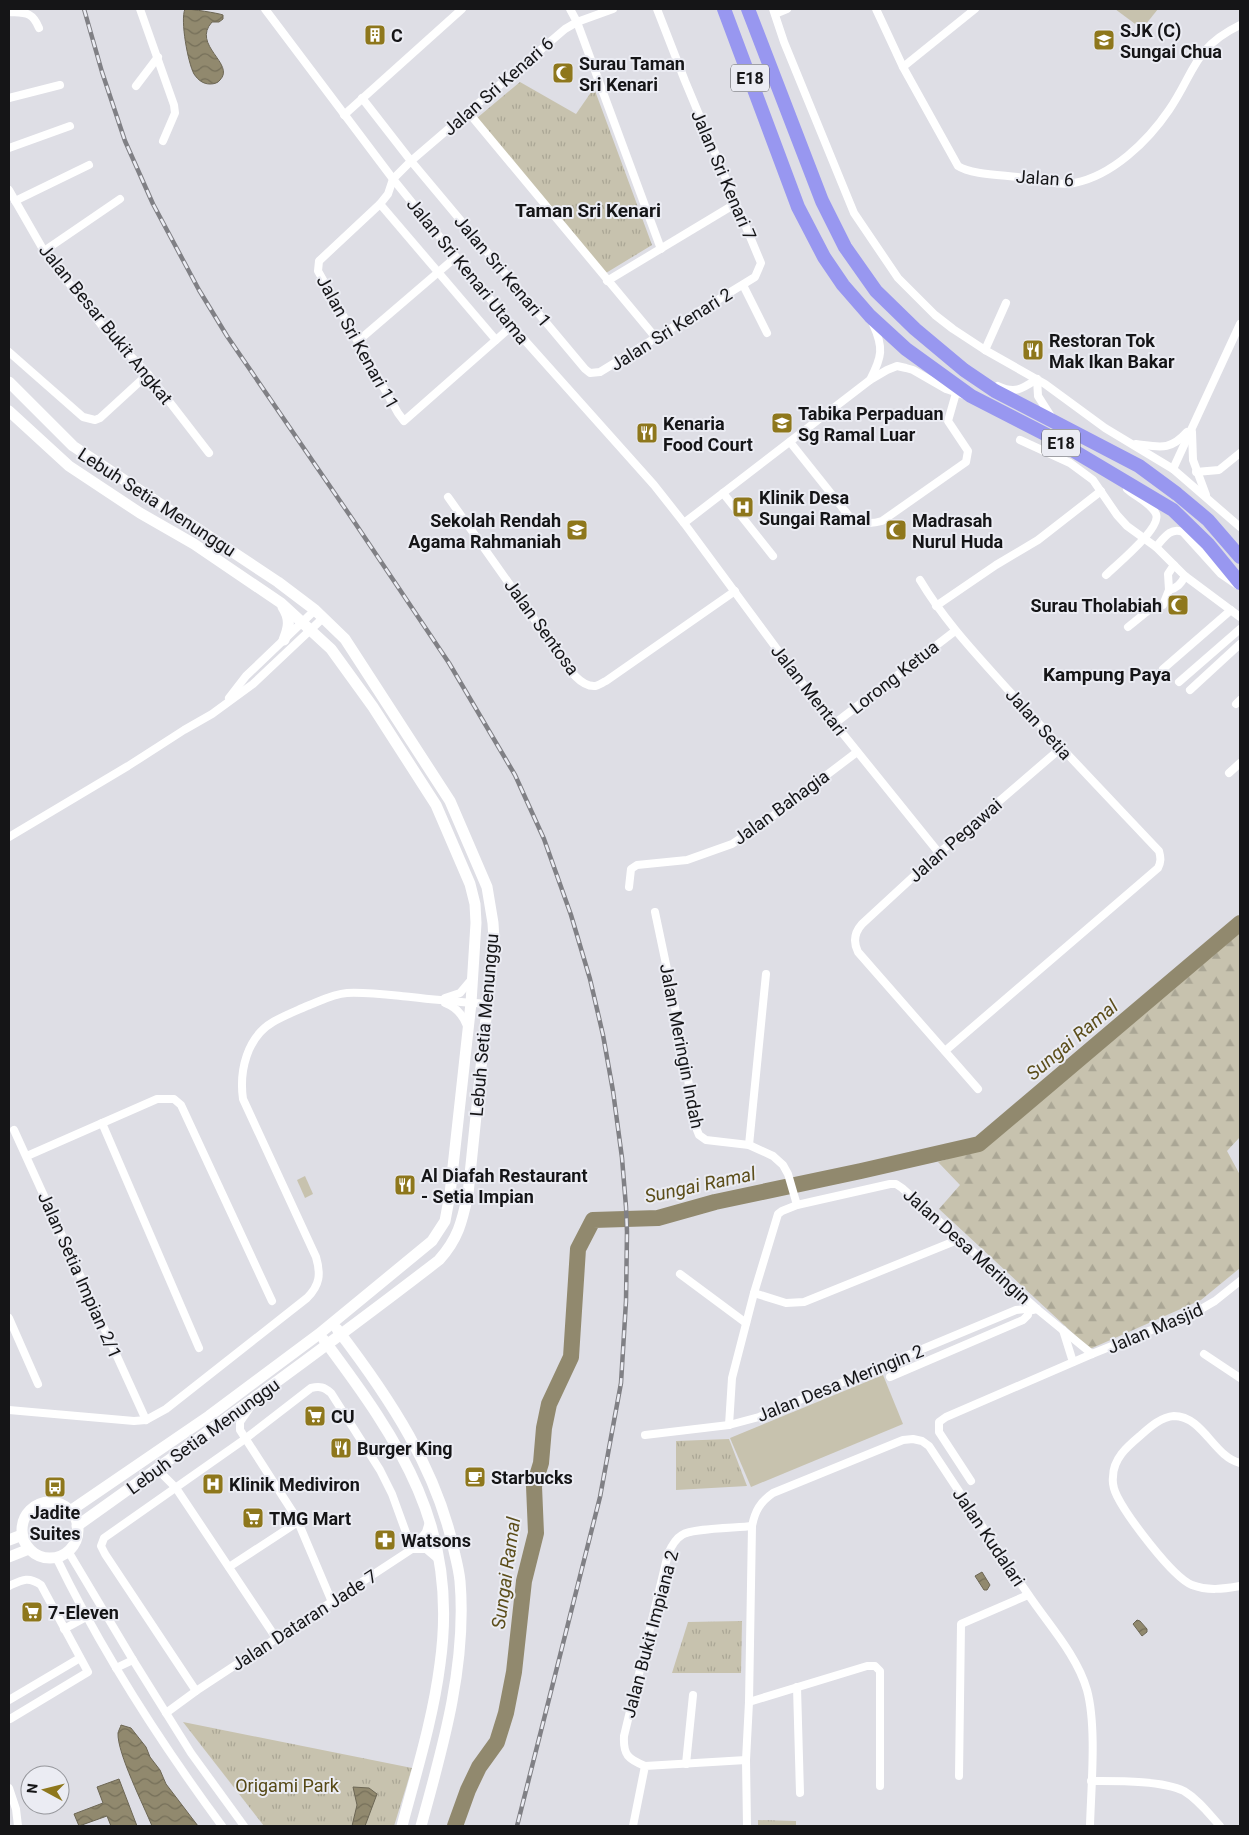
<svg xmlns="http://www.w3.org/2000/svg" width="1249" height="1835" viewBox="0 0 1249 1835" font-family="Roboto,sans-serif">
	<style>
		.green { fill: #c7c2ae }
		.forest { fill: url(#forest-firs) }
		.park { fill: url(#park-tufts) }
		.water { fill: url(#water-waves); stroke: #6c6654 }
		.lines { fill: none; stroke-linecap: round; stroke-linejoin: round }
		.river { stroke: #91896e; stroke-width: 16 }
		.street { stroke: #fff; stroke-width: 8 }
		.secondary { stroke: #fff; stroke-width: 11 }
		.highway { stroke: #9897f0; stroke-width: 14 }
		.rail-casing { stroke: #808085; stroke-width: 4.5 }
		.rail { stroke: #ebecf3; stroke-width: 2.5; stroke-dasharray: 8; stroke-linecap: butt }
		.labels { text-anchor: middle; dominant-baseline: central; stroke-width: 4; stroke-linejoin: round; paint-order: stroke }
		.shield { fill: #ebecf3; stroke: #555659; stroke-width: 1 }
		.shield-label { font-size: 16px; font-weight: bold; fill: #151517 }
		.poi-label { font-size: 18px; font-weight: bold; fill: #151517; stroke: #ebecf3; text-anchor: start }
		.street-label { font-size: 18px; fill: #151517; stroke: #ebecf3 }
		.park-label { font-size: 18px; fill: #564815; stroke: #ebecf3 }
		.neighbourhood-label { font-size: 19px; font-weight: bold; fill: #151517; stroke: #ebecf3 }
		.water-label { font-size: 19px; font-style: italic; fill: #5c4e1b; stroke: #ebecf3 }
	</style>
	<defs>
		<pattern id="forest-firs" width="22" height="20" patternUnits="userSpaceOnUse" patternTransform="scale(1.25)"><rect width="22" height="20" fill="#c7c2ae"/><path d="M5 1l3.5 6h-7zM16 11l3.5 6h-7z" fill="#aaa695"/></pattern>
		<pattern id="park-tufts" width="24" height="20" patternUnits="userSpaceOnUse" patternTransform="scale(1.25)"><rect width="24" height="20" fill="#c7c2ae"/><path d="M3 7l-1-3M5 7V3M7 7l1-3M15 17l-1-3M17 17v-4M19 17l1-3" fill="none" stroke="#aaa695"/></pattern>
		<pattern id="water-waves" width="16" height="10" patternUnits="userSpaceOnUse" patternTransform="scale(1.25)"><rect width="16" height="10" fill="#91896e"/><path d="M0 5q4-4 8 0t8 0" fill="none" stroke="#756f59"/></pattern>
	</defs>
	<rect width="100%" height="100%" fill="#dedee5"/>
	<g class="green">
		<polygon points="1115,9 1158,9 1142,29"/>
		<polygon points="305,1176 313,1194 305,1198 297,1180"/>
		<polygon points="883,1375 903,1424 751,1487 730,1438"/>
	</g>
	<polygon class="forest" points="1240,932 1240,1137 1227,1151 1240,1175 1240,1268 1201,1300 1090,1349 939,1209 960,1185 938,1162 985,1147"/>
	<g class="park">
		<polygon points="520,82 576,114 594,88 652,245 606,273 477,118"/>
		<polygon points="729,1439 747,1486 676,1490 676,1441"/>
		<polygon points="742,1621 741,1673 672,1673 688,1622"/>
		<polygon points="183,1722 412,1768 394,1826 264,1826"/>
		<polygon points="758,1820 796,1821 796,1826 758,1826"/>
	</g>
	<g class="water">
		<path d="M185 9C191 9 218 13 223 15V19L219 22H212C191 45 236 64 220 80 218 83 214 84 210 84 203 84 198 80 194 74 188 63 180 20 185 9Z"/>
		<polygon points="982,1572 990,1585 987,1590 984,1590 975,1576"/>
		<polygon points="1137,1620 1140,1621 1147,1629 1147,1632 1142,1636 1133,1624"/>
		<path d="M121 1725 131 1728 146 1747 150 1757 160 1770 166 1784 198 1826H152C144 1806 117 1753 118 1733 118 1732 121 1726 121 1725Z"/>
		<polygon points="119,1779 137,1826 111,1826 107,1816 79,1826 74,1814 103,1803 97,1787"/>
		<polygon points="353,1787 369,1788 377,1794 365,1826 352,1826 357,1805"/>
	</g>
	<g class="lines">
		<polyline class="river" points="455,1826 468,1790 479,1767 497,1742 506,1713 514,1672 524,1581 536,1533 534,1486 541,1463 544,1428 549,1404 571,1357 578,1249 593,1220 658,1218 715,1202 861,1171 979,1144 1240,923"/>
		<g class="street">
			<polyline points="140,9 174,105 175,113 163,141"/>
			<polyline points="265,9 393,179 512,326 654,485 684,523 802,683 939,853"/>
			<polyline points="570,9 577,22 661,249"/>
			<polyline points="773,9 784,42 854,213 898,278 935,315 953,329 985,350 1045,384 1105,428 1173,469 1240,527"/>
			<path d="M876 9 903 67 958 166C971 175 1007 175 1025 178 1040 180 1059 186 1074 183 1112 176 1148 141 1169 110 1195 72 1193 48 1240 25"/>
			<path d="M9 12C25 13 32 11 39 28"/>
			<polyline points="775,14 787,9"/>
			<polyline points="903,67 975,9"/>
			<polyline points="136,86 158,57"/>
			<polyline points="9,98 60,85"/>
			<polyline points="362,98 411,161 585,369 590,373 600,372 755,277 761,263 685,81 657,9"/>
			<polyline points="468,112 656,338"/>
			<polyline points="344,115 462,9"/>
			<polyline points="9,148 70,126"/>
			<polyline points="9,190 44,251 103,327 148,374 209,453"/>
			<polyline points="15,201 89,165"/>
			<polyline points="380,204 496,340"/>
			<polyline points="44,251 120,199"/>
			<polyline points="607,281 735,204"/>
			<polyline points="743,285 767,333"/>
			<polyline points="512,326 404,421 398,413 318,271 319,261 380,204 388,194 393,179 411,161 565,29 577,22 613,9"/>
			<polyline points="358,341 456,257"/>
			<polyline points="985,350 1006,303"/>
			<polyline points="9,352 83,417 95,420 100,418 148,374"/>
			<polyline points="1037,379 1038,396 1052,418"/>
			<path d="M870 380C882 357 884 348 873 324"/>
			<path d="M998 386C1015 394 1022 389 1037 379"/>
			<polyline points="1192,432 1193,460 1206,495"/>
			<polyline points="1020,440 1070,463 1093,480 1117,515 1127,526 1156,547 1185,576 1240,617"/>
			<path d="M790 442 849 516C861 523 868 525 882 521L966 462 968 451 948 421 956 393"/>
			<path d="M1136 444C1160 447 1170 451 1187 432"/>
			<polyline points="1173,469 1240,324"/>
			<polyline points="1196,472 1219,470 1240,453"/>
			<polyline points="723,493 773,556"/>
			<path d="M448 497 556 650C565 662 577 686 594 686 598 686 603 682 606 681L735 591"/>
			<polyline points="684,523 870,380 887,370 897,366 906,368 913,370 946,389 964,395"/>
			<path d="M1156 547C1164 538 1170 527 1183 532L1221 574 1237 585"/>
			<path d="M1106 575C1116 565 1162 528 1156 514 1151 503 1136 497 1127 489"/>
			<path d="M920 580C945 622 978 656 1010 692 1059 746 1109 798 1159 851 1161 858 1161 862 1158 868L945 1051"/>
			<polyline points="1169,590 1168,574 1174,565"/>
			<polyline points="936,606 996,565 1038,540 1101,491"/>
			<path d="M1128 627 1149 610 1163 605 1169 590C1177 588 1181 584 1185 576"/>
			<polyline points="1163,669 1231,610"/>
			<polyline points="1179,682 1240,629"/>
			<polyline points="1190,690 1240,644"/>
			<polyline points="229,698 246,676 315,610"/>
			<polyline points="1236,704 1240,700"/>
			<polyline points="834,724 955,631"/>
			<polyline points="1229,773 1240,763"/>
			<polyline points="9,837 128,766 184,730 212,714 253,684 323,618"/>
			<polyline points="629,887 631,869 637,865 687,860 732,844 762,824 857,752"/>
			<polyline points="655,912 675,1007 697,1130 699,1135 706,1140 749,1145 773,1156 783,1165 788,1174 797,1205"/>
			<polyline points="445,998 460,993 471,980"/>
			<path d="M445 1003C456 1007 463 1015 467 1026"/>
			<path d="M978 1089 858 952C853 942 854 933 862 924L939 853 1061 748"/>
			<polyline points="102,1123 199,1348"/>
			<polyline points="14,1130 146,1420"/>
			<polyline points="749,1145 766,974"/>
			<polyline points="27,1156 157,1099 174,1099 181,1105 272,1301"/>
			<polyline points="680,1274 746,1323"/>
			<polyline points="754,1293 786,1303 804,1302 960,1239"/>
			<polyline points="9,1318 38,1384"/>
			<polyline points="1063,1330 1073,1362"/>
			<polyline points="1204,1354 1240,1378"/>
			<polyline points="890,1377 1023,1320 1028,1315 1028,1311"/>
			<polyline points="254,1402 240,1422 240,1430 296,1517 332,1602"/>
			<path d="M9 1410 134 1421 146 1420 166 1409 307 1298C320 1285 321 1274 316 1257L243 1099C239 1071 247 1037 273 1022 283 1016 296 1011 307 1006 320 1001 333 994 347 993 368 992 390 995 411 997 436 1000 461 1002 487 1004"/>
			<polyline points="729,1425 732,1378 754,1293 778,1214 782,1211 797,1205 890,1184 896,1184 902,1188 1037,1309 1092,1354"/>
			<polyline points="645,1435 729,1425 759,1417 1016,1310 1025,1309 1028,1311 1037,1309"/>
			<path d="M1240 1463C1214 1457 1203 1416 1174 1416 1161 1417 1150 1427 1141 1435 1128 1446 1113 1458 1113 1477 1112 1484 1114 1490 1117 1496 1127 1516 1172 1577 1192 1585 1208 1591 1223 1589 1240 1586"/>
			<polyline points="157,1469 176,1488 276,1638"/>
			<polyline points="971,1481 939,1432 939,1422 946,1417 1092,1354 1196,1312 1215,1301 1240,1281"/>
			<polyline points="412,1549 426,1549 439,1560"/>
			<polyline points="68,1551 133,1660 191,1753 244,1826"/>
			<path d="M56 1557C102 1652 160 1742 222 1826"/>
			<polyline points="229,1567 298,1522"/>
			<path d="M9 1586C22 1580 28 1576 41 1585L88 1672 10 1719"/>
			<polyline points="64,1629 88,1616"/>
			<polyline points="116,1668 133,1660"/>
			<polyline points="797,1687 800,1793"/>
			<path d="M196 1691 105 1554 101 1546 104 1538 245 1439 311 1388C320 1386 324 1387 331 1393L380 1470 392 1494 412 1549"/>
			<polyline points="9,1700 80,1658"/>
			<polyline points="749,1702 867,1666 875,1666 880,1671 880,1786"/>
			<polyline points="166,1713 196,1691 412,1549 426,1532 429,1522"/>
			<polyline points="686,1764 693,1695"/>
			<path d="M645 1766C628 1759 623 1755 624 1736L668 1554C671 1547 675 1539 682 1535 692 1528 737 1528 752 1526"/>
			<polyline points="959,1776 961,1624 1028,1595"/>
			<path d="M1091 1781C1116 1781 1162 1780 1184 1791 1199 1800 1209 1814 1220 1826"/>
			<polyline points="9,1788 16,1809 18,1826"/>
			<polyline points="633,1826 645,1766 746,1760"/>
			<path d="M747 1826 746 1760 749 1702 752 1526C755 1511 760 1502 773 1493L903 1440 913 1439 922 1441 929 1446C962 1496 994 1545 1028 1594 1048 1624 1077 1655 1087 1690 1097 1727 1091 1788 1090 1826"/>
		</g>
		<g class="secondary">
			<path d="M9 382 73 446 278 582 315 610 345 639 450 801 487 887 493 923 494 940 468 1194C462 1222 458 1239 439 1260 320 1352 199 1439 77 1526"/>
			<polyline points="9,411 69,466 140,513 194,544 281,603 331,649 373,707 436,805 470,884 475,904 476,923 471,1003 450,1194 445,1221 432,1241 319,1334 209,1416 70,1511"/>
			<path d="M283 607C291 619 289 628 284 640"/>
			<path d="M337 1329C389 1397 438 1470 455 1555 457 1563 459 1572 460 1581 467 1664 443 1747 421 1826"/>
			<path d="M324 1340C401 1443 459 1528 440 1664 433 1719 416 1773 402 1826"/>
			<circle cx="50" cy="1530" r="28"/>
			<polyline points="9,1540 22,1535"/>
			<polyline points="9,1557 29,1549"/>
		</g>
		<g class="highway">
			<polyline points="724,9 798,207 824,257 843,285 870,316 906,349 971,396 1047,435 1173,510 1208,544 1240,583"/>
			<polyline points="748,9 822,201 845,247 876,291 915,329 964,370 995,391 1139,466 1177,494 1208,520 1240,557"/>
		</g>
		<g class="rail-casing">
			<polyline id="rail" points="84,9 102,72 125,141 153,204 199,290 227,336 353,520 449,663 515,775 544,839 571,915 590,979 603,1035 613,1091 622,1158 626,1207 627,1232 626,1301 621,1383 600,1497 517,1826"/>
		</g>
		<use href="#rail" class="rail"/>
	</g>
	<defs>
		<g id="building-square" transform="scale(1.125)"><rect x="-9" y="-9" width="18" height="18" rx="4" fill="#8e771c" stroke="#ebecf3"/><path d="M-4-6H4V6H1V3H-1V6H-4ZM-2.5-4.3h1.7v1.8h-1.7ZM.8-4.3h1.7v1.8H.8ZM-2.5-1h1.7V.8h-1.7ZM.8-1h1.7V.8H.8Z" fill="#fff"/></g>
		<g id="school-square" transform="scale(1.125)"><rect x="-9" y="-9" width="18" height="18" rx="4" fill="#8e771c" stroke="#ebecf3"/><path d="M0-5L7-2L0 1L-7-2ZM-4 1L0 2.5L4 1V4Q0 6-4 4Z" fill="#fff"/></g>
		<g id="mosque-square" transform="scale(1.125)"><rect x="-9" y="-9" width="18" height="18" rx="4" fill="#8e771c" stroke="#ebecf3"/><path d="M3.5-4.9A6 6 0 1 0 3.5 4.9A5 5 0 1 1 3.5-4.9Z" fill="#fff"/></g>
		<g id="restaurant-square" transform="scale(1.125)"><rect x="-9" y="-9" width="18" height="18" rx="4" fill="#8e771c" stroke="#ebecf3"/><path d="M-5-6h1v4h1v-4h1v4h1v-4h1v5L-1.5 .5V6h-2V.5L-5-1ZM5-6V6H3V1.5H1.5Q1.5-4 5-6Z" fill="#fff"/></g>
		<g id="hospital-square" transform="scale(1.125)"><rect x="-9" y="-9" width="18" height="18" rx="4" fill="#8e771c" stroke="#ebecf3"/><path d="M-5-5h3v3.5h4V-5h3V5h-3V1.5h-4V5h-3Z" fill="#fff"/></g>
		<g id="supermarket-square" transform="scale(1.125)"><rect x="-9" y="-9" width="18" height="18" rx="4" fill="#8e771c" stroke="#ebecf3"/><path d="M-6-5.5h2.5l.6 2H6L4.5 2H-2.5L-4.4-4H-6ZM-1.5 3.2a1.3 1.3 0 1 0 .1 0ZM3 3.2a1.3 1.3 0 1 0 .1 0Z" fill="#fff"/></g>
		<g id="cafe-square" transform="scale(1.125)"><rect x="-9" y="-9" width="18" height="18" rx="4" fill="#8e771c" stroke="#ebecf3"/><path d="M-5.5-4.5H6V0H3Q3 3.5 0 3.5H-2.5Q-5.5 3.5-5.5 0ZM3-3.2v2h1.7v-2ZM-6 4.5H4V6H-6Z" fill="#fff"/></g>
		<g id="bus-square" transform="scale(1.125)"><rect x="-9" y="-9" width="18" height="18" rx="4" fill="#8e771c" stroke="#ebecf3"/><path d="M-5-6H5V4H4V6H2V4H-2V6H-4V4H-5ZM-3.5-4V0h7V-4ZM-3.5 1.2v1.5H-2V1.2ZM2 1.2v1.5H3.5V1.2Z" fill="#fff"/></g>
		<g id="pharmacy-square" transform="scale(1.125)"><rect x="-9" y="-9" width="18" height="18" rx="4" fill="#8e771c" stroke="#ebecf3"/><path d="M-2-6h4v4h4v4h-4v4h-4v-4h-4v-4h4Z" fill="#fff"/></g>
	</defs>
	<g fill-rule="evenodd">
		<use href="#building-square" x="375" y="35"/>
		<use href="#school-square" x="1104" y="40"/>
		<use href="#mosque-square" x="563" y="73"/>
		<use href="#restaurant-square" x="1033" y="350"/>
		<use href="#school-square" x="782" y="423"/>
		<use href="#restaurant-square" x="647" y="433"/>
		<use href="#hospital-square" x="743" y="507"/>
		<use href="#school-square" x="577" y="530"/>
		<use href="#mosque-square" x="896" y="530"/>
		<use href="#mosque-square" x="1178" y="605"/>
		<use href="#restaurant-square" x="405" y="1185"/>
		<use href="#supermarket-square" x="315" y="1416"/>
		<use href="#restaurant-square" x="341" y="1448"/>
		<use href="#cafe-square" x="475" y="1477"/>
		<use href="#hospital-square" x="213" y="1484"/>
		<use href="#bus-square" x="55" y="1487"/>
		<use href="#supermarket-square" x="253" y="1518"/>
		<use href="#pharmacy-square" x="385" y="1540"/>
		<use href="#supermarket-square" x="32" y="1612"/>
	</g>
	<g class="labels">
		<g class="shield">
			<rect x="731" y="64.5" width="38" height="27" rx="4"/>
			<rect x="1042" y="429.5" width="38" height="27" rx="4"/>
		</g>
		<g class="shield-label">
			<text x="750" y="78">E18</text>
			<text x="1061" y="443">E18</text>
		</g>
		<g class="poi-label">
			<text x="1120" y="30">SJK (C)<tspan x="1120" dy="21">Sungai Chua</tspan></text>
			<text x="391" y="35">C</text>
			<text x="579" y="63">Surau Taman<tspan x="579" dy="21">Sri Kenari</tspan></text>
			<text x="1049" y="340">Restoran Tok<tspan x="1049" dy="21">Mak Ikan Bakar</tspan></text>
			<text x="798" y="413">Tabika Perpaduan<tspan x="798" dy="21">Sg Ramal Luar</tspan></text>
			<text x="663" y="423">Kenaria<tspan x="663" dy="21">Food Court</tspan></text>
			<text x="759" y="497">Klinik Desa<tspan x="759" dy="21">Sungai Ramal</tspan></text>
			<text x="561" y="520" text-anchor="end">Sekolah Rendah<tspan x="561" dy="21">Agama Rahmaniah</tspan></text>
			<text x="912" y="520">Madrasah<tspan x="912" dy="21">Nurul Huda</tspan></text>
			<text x="1162" y="605" text-anchor="end">Surau Tholabiah</text>
			<text x="421" y="1175">Al Diafah Restaurant<tspan x="421" dy="21">- Setia Impian</tspan></text>
			<text x="331" y="1416">CU</text>
			<text x="357" y="1448">Burger King</text>
			<text x="491" y="1477">Starbucks</text>
			<text x="229" y="1484">Klinik Mediviron</text>
			<text x="55" y="1512" text-anchor="middle">Jadite<tspan x="55" dy="21">Suites</tspan></text>
			<text x="269" y="1518">TMG Mart</text>
			<text x="401" y="1540">Watsons</text>
			<text x="48" y="1612">7-Eleven</text>
		</g>
		<g class="street-label">
			<text transform="translate(498 86) rotate(-41)">Jalan Sri Kenari 6</text>
			<text transform="translate(724 175) rotate(67)">Jalan Sri Kenari 7</text>
			<text transform="translate(1045 178) rotate(4)">Jalan 6</text>
			<text transform="translate(468 271) rotate(51)">Jalan Sri Kenari Utama</text>
			<text transform="translate(503 271) rotate(50)">Jalan Sri Kenari 1</text>
			<text transform="translate(106 324) rotate(51)">Jalan Besar Bukit Angkat</text>
			<text transform="translate(671 329) rotate(-32)">Jalan Sri Kenari 2</text>
			<text transform="translate(358 342) rotate(61)">Jalan Sri Kenari 11</text>
			<text transform="translate(157 502) rotate(33)">Lebuh Setia Menunggu</text>
			<text transform="translate(542 627) rotate(54)">Jalan Sentosa</text>
			<text transform="translate(894 677) rotate(-38)">Lorong Ketua</text>
			<text transform="translate(809 690) rotate(52)">Jalan Mentari</text>
			<text transform="translate(1039 724) rotate(48)">Jalan Setia</text>
			<text transform="translate(781 807) rotate(-36)">Jalan Bahagia</text>
			<text transform="translate(955 840) rotate(-41)">Jalan Pegawai</text>
			<text transform="translate(484 1025) rotate(-85)">Lebuh Setia Menunggu</text>
			<text transform="translate(682 1046) rotate(79)">Jalan Meringin Indah</text>
			<text transform="translate(967 1246) rotate(42)">Jalan Desa Meringin</text>
			<text transform="translate(80 1275) rotate(66)">Jalan Setia Impian 2/1</text>
			<text transform="translate(1155 1328) rotate(-23)">Jalan Masjid</text>
			<text transform="translate(840 1383) rotate(-22)">Jalan Desa Meringin 2</text>
			<text transform="translate(203 1436) rotate(-36)">Lebuh Setia Menunggu</text>
			<text transform="translate(989 1537) rotate(56)">Jalan Kudalari</text>
			<text transform="translate(304 1620) rotate(-33)">Jalan Dataran Jade 7</text>
			<text transform="translate(650 1634) rotate(-75)">Jalan Bukit Impiana 2</text>
		</g>
		<g class="park-label">
			<text x="287" y="1785">Origami Park</text>
		</g>
		<g class="neighbourhood-label">
			<text x="588" y="210">Taman Sri Kenari</text>
			<text x="1107" y="674">Kampung Paya</text>
		</g>
		<g class="water-label">
			<text transform="translate(1072 1040) rotate(-40)">Sungai Ramal</text>
			<text transform="translate(700 1185) rotate(-12)">Sungai Ramal</text>
			<text transform="translate(506 1573) rotate(-82)">Sungai Ramal</text>
		</g>
	</g>
	<rect width="1249" height="1835" fill="none" stroke="#151517" stroke-width="20"/>
	<g transform="translate(45 1790) rotate(277)"><circle r="24" fill="#ebecf3" stroke="#95969b"/>
	<path d="M0-4L9 19L0 12L-9 19Z" fill="#8e771c"/>
	<text y="-8" font-size="14" font-weight="bold" text-anchor="middle" fill="#151517">N</text>
	</g>
</svg>
